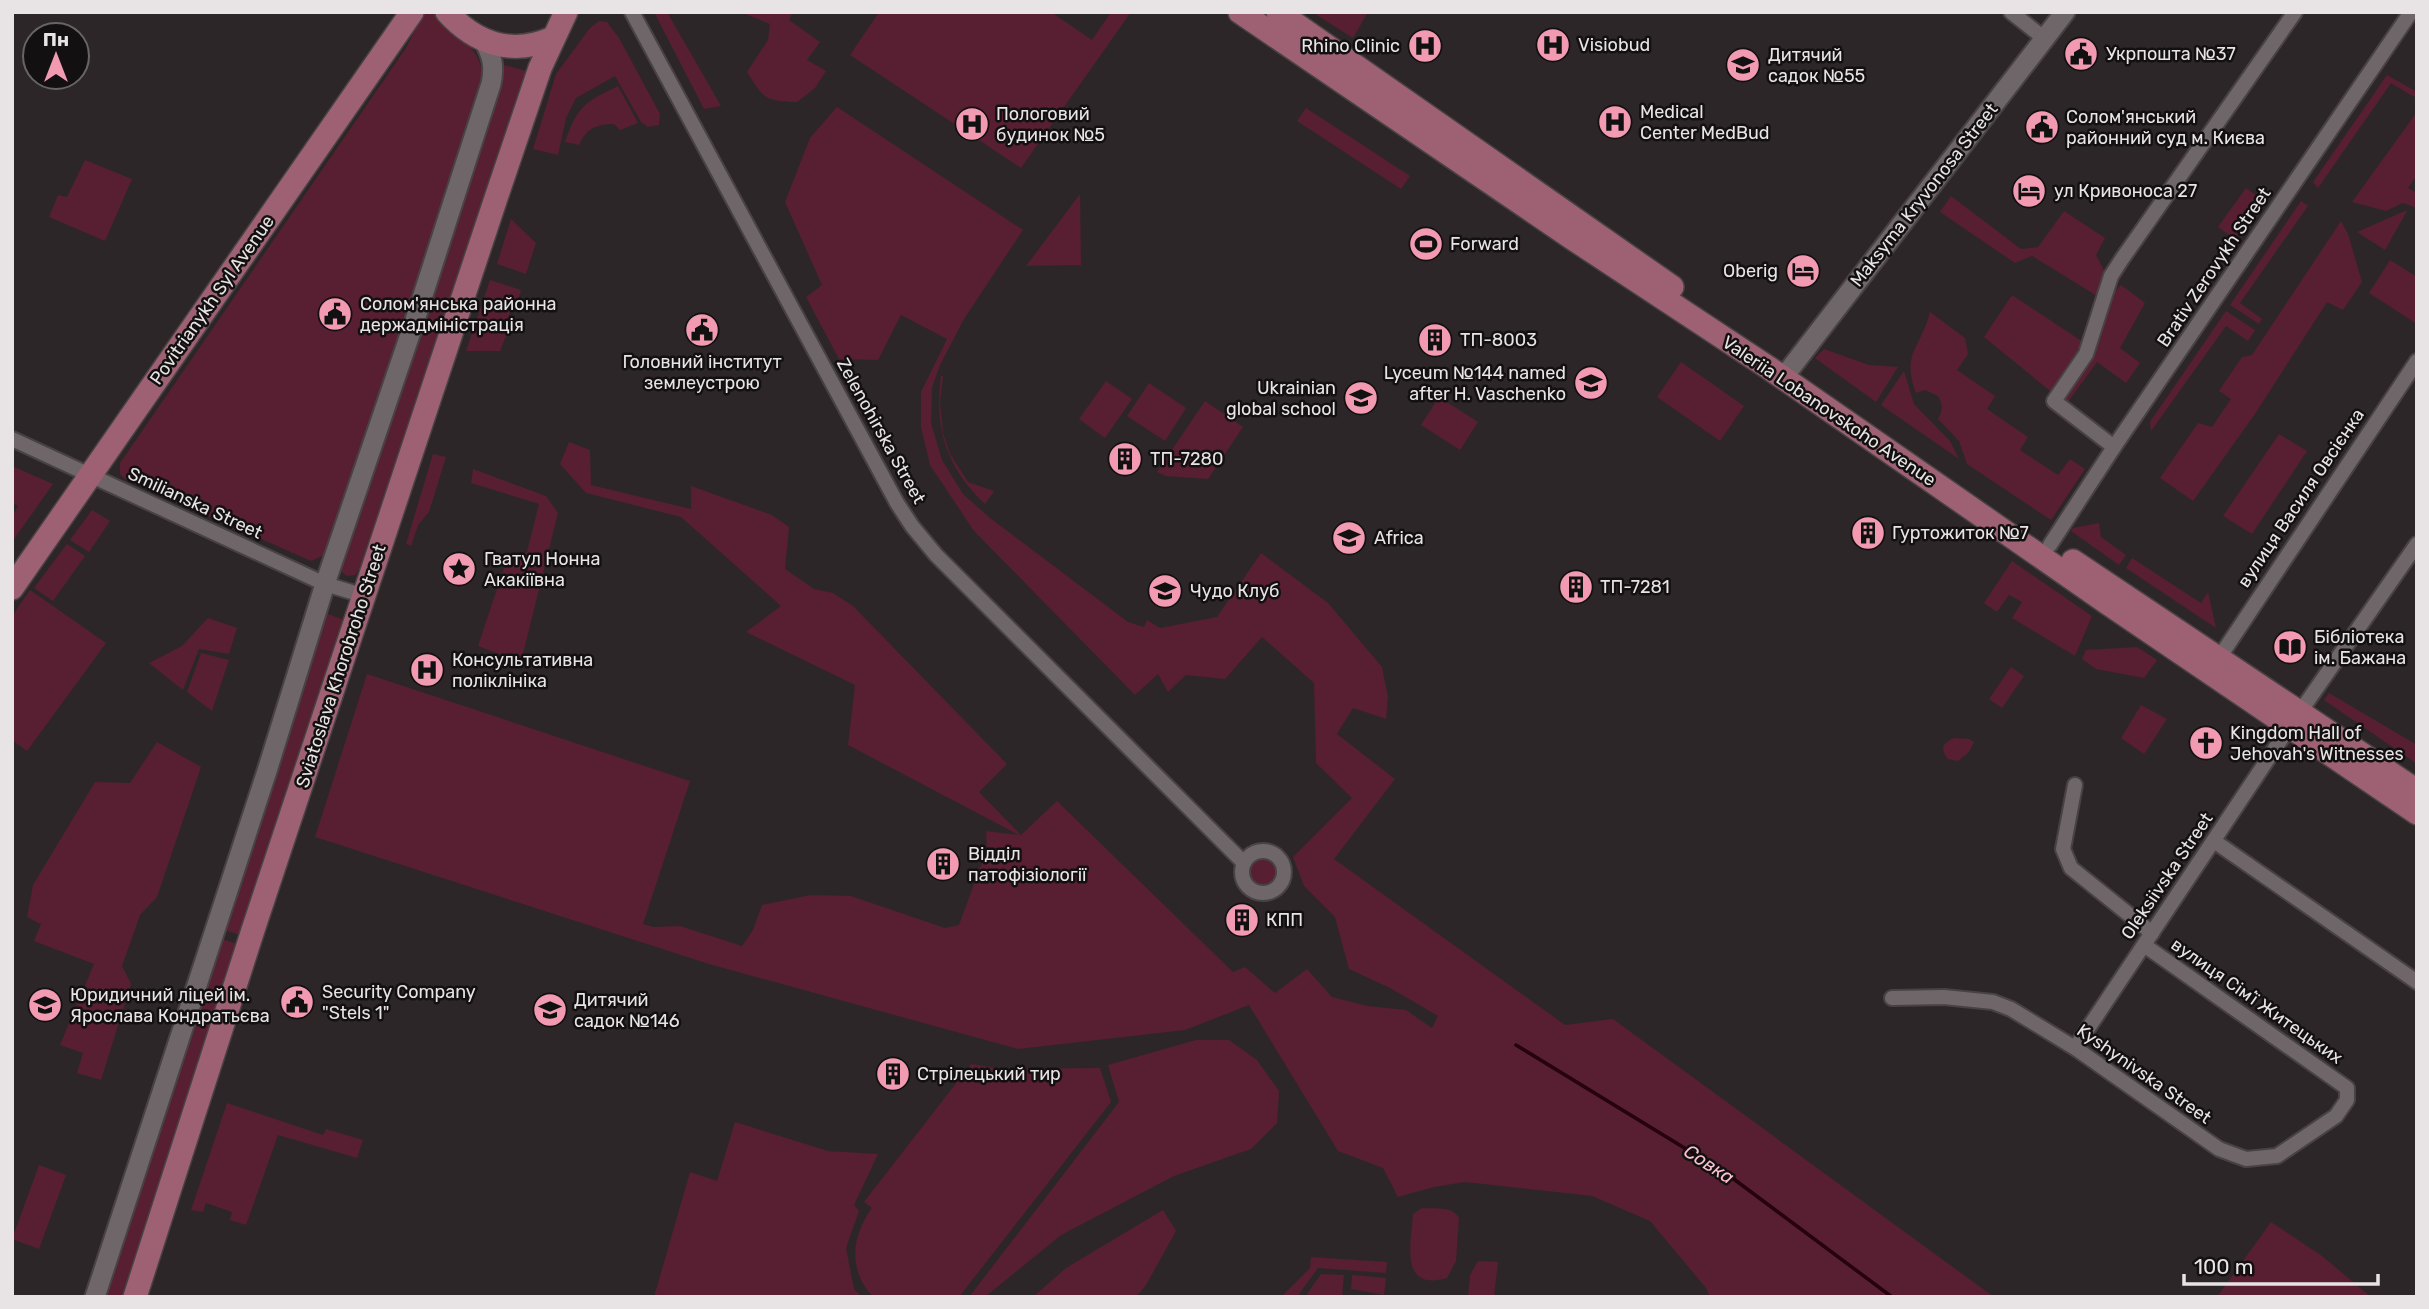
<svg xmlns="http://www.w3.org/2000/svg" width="2429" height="1309" viewBox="0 0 2429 1309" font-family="Rubik,sans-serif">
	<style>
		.green { fill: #571f31 }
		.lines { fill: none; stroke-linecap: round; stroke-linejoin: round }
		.stream { stroke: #26010e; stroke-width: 3.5 }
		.minor-casing { stroke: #484244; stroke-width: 18 }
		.tertiary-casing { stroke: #484244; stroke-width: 23 }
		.primary-casing { stroke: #484244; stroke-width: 26 }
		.minor { stroke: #6e6668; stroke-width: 14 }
		.tertiary { stroke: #6e6668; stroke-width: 19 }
		.primary { stroke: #9e6173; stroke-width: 23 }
		.labels { text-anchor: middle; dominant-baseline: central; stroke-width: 5; stroke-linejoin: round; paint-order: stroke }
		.poi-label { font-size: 18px; fill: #e8e3e4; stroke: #131011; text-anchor: start }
		.street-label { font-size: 18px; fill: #e8e3e4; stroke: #131011 }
		.water-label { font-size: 19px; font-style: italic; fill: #fbc1ce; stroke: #131011 }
	</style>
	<rect width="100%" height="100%" fill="#2d2628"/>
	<g class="green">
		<path d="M424 12H432C454 46 480 35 484 84L327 554 311 561 125 479 120 474V463L406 48Z"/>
		<polygon points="654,12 667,12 721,106 704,109"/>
		<path d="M741 12H793L789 20 820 42 807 60 826 71 815 88 797 102C765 101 764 99 747 72L768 40 770 24Z"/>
		<polygon points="879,12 1051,12 1092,40 1111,12 1131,12 1021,168 850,55"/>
		<polygon points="1312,12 1368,12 1353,38"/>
		<polygon points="599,21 607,22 619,38 660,114 659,125 648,127 641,122 615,76 576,98 566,118 558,155 533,149 556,74 590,28"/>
		<polygon points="504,65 527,71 360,568 355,575 347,576 339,570 338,562"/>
		<polygon points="2387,75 2417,92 2414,97 2391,83 2318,188 2313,182"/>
		<path d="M618 86 638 123 620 130 614 124C596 124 586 129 579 145L565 142C577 107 585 102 618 86Z"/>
		<polygon points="837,107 1023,230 964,319 940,365 932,388 931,423 942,460 963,494 990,518 1128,622 1144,627 1147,620 1160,628 1217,617 1261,553 1328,603 1382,667 1388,697 1386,719 1353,708 1337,734 1395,779 1334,859 1565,1025 1613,1019 1994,1297 1710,1297 1706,1288 1650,1221 1592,1196 1465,1182 1434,1187 1398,1197 1383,1168 1338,1151 1249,1005 1185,1030 1018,1049 709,964 315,837 367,674 690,781 643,924 653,927 680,926 742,946 753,930 762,905 811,895 851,896 945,928 959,925 987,849 986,831 1019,835 848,745 855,685 746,632 781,606 681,517 586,493 560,464 569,442 590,450 591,485 691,509 691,486 772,515 789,527 785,569 814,589 833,593 853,606 1007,764 979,792 1021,835 1057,801 1233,972 1245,967 1275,993 1307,969 1332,997 1367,1006 1406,1010 1432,1028 1438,1016 1390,988 1349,969 1335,917 1304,886 1293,857 1352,798 1316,763 1314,683 1262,637 1225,679 1186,675 1168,692 1158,674 1135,695 974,531 930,465 921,427 921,392 947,339 901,315 878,360 839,359 806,297 822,285 785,202 810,138"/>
		<polygon points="1306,108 1410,176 1401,189 1297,121"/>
		<polygon points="2417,112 2417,175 2408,188 2417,193 2417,208 2403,203 2386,211 2352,202"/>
		<polygon points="85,160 132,179 105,241 49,217 58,195 67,197"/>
		<polygon points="2246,188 2263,200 2235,239 2218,227"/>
		<polygon points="1080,194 1081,265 1026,266"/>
		<polygon points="1951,196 2021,249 2038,247 2064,211 2105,238 2096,255 2106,274 2097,296 2032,256 2015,263 1940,212"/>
		<polygon points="2301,201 2308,206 2240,303 2262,319 2259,324 2230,305"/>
		<polygon points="2405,211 2407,211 2385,250 2357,232"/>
		<polygon points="511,219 536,243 526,274 497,264"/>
		<polygon points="2341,221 2348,234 2362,282 2343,310 2327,302 2255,414 2193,501 2160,478 2198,423 2212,427 2231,399 2219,391 2242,357 2252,355"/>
		<polygon points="2390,260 2417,277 2417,324 2369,293"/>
		<polygon points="490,280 521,290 515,309 510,311 508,321 510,326 500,351 466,351"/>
		<polygon points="2121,285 2145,303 2120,348 2140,363 2126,383 2097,362 2067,403 2061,398 2109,297"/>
		<polygon points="2012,295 2083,342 2080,356 2055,395 1984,337"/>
		<polygon points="2226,311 2255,330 2248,341 2226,326 2151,431 2150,422"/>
		<path d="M1930 312 1965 338 1968 354 1957 370 1995 396 1987 409 2028 437 2020 450 2058 475 2070 459 2085 469 2051 520 1967 464 1959 441 1938 419C1943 410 1943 405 1938 396L1925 390 1916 393C1901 353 1921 348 1930 312Z"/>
		<polygon points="1824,349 1869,365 1898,367 1876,402 1815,358"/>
		<polygon points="1681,362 1744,406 1720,441 1657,397"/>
		<polygon points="1904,371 1914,404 1950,441 1959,459 1881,405"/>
		<path d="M941 376H943L940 402 943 433 950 454 968 482 994 491 985 504C946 467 934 428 941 376Z"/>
		<polygon points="1106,381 1132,399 1105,438 1079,419"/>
		<polygon points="1149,383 1186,408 1165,441 1127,416"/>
		<polygon points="1439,397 1478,422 1460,450 1421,425"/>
		<polygon points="1205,401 1243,427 1208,479 1166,476 1157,472"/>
		<polygon points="2279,434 2307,451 2252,534 2223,516"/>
		<polygon points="433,454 446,457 429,512 418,525 411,546 406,544"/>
		<polygon points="12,466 53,484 12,542 12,517 18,506 12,502"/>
		<polygon points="473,469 546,496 558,513 521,662 478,646 506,562 527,552 539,504 471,483"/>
		<polygon points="92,510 110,521 89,552 70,540"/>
		<polygon points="2099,523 2101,537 2126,555 2119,565 2071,531 2073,528"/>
		<polygon points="67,544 85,556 53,601 34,588"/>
		<polygon points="2132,558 2201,603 2208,592 2216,628 2126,568"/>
		<polygon points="2012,561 2092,616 2075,656 2012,618 2022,602 2009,595 1997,612 1984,603"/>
		<polygon points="30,590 106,643 27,751 12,740 12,616"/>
		<polygon points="325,613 347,621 245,937 222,929"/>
		<polygon points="208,618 237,628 229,654 199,649 183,690 149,663 182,646"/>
		<polygon points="2137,647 2157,660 2144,678 2096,669 2082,659 2086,650"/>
		<polygon points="201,653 229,660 212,711 187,692"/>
		<polygon points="2011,667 2024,676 2002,708 1989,699"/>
		<polygon points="2329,693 2417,745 2417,764 2324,700"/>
		<polygon points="2141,705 2167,719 2144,754 2121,738"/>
		<path d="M1954 738 1969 739 1974 742 1969 752 1958 761 1948 759C1940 749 1942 743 1954 738Z"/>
		<polygon points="157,742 201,767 157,897 140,915 122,966 131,984 101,1080 77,1073 83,1053 60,1045 94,964 34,941 41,924 27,917 33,885 95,782 130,783"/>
		<circle cx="1264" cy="873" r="17"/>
		<polygon points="218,938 241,945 127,1297 100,1297"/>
		<polygon points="1196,1040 1229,1040 1257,1060 1279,1091 1277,1123 1251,1149 1174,1176 1061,1235 985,1297 969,1297 1119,1102 1108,1065"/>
		<path d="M971 1064 1001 1069 1100 1068 1111 1102 959 1297H873C848 1270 851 1237 872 1208L864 1202Z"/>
		<polygon points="227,1103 323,1135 326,1129 363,1140 357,1158 278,1135 246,1225 230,1220 232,1212 206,1203 203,1212 191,1210"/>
		<polygon points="735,1122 828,1151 878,1154 854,1205 859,1211 846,1248 854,1289 862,1297 654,1297 690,1172 717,1181"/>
		<polygon points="39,1165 66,1175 39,1249 12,1239"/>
		<path d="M1422 1208C1435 1209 1453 1206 1459 1218L1456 1261 1447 1278C1399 1292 1411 1243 1413 1214Z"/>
		<polygon points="1163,1210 1176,1231 1146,1285 1136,1297 1033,1297 1066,1268"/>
		<polygon points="2271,1222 2322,1256 2371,1297 2217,1297"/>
		<polygon points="1311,1257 1387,1262 1386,1273 1318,1268 1297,1297 1281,1297 1310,1268"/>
		<polygon points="1478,1261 1498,1262 1494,1297 1468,1297 1470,1275"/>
		<polygon points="1321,1274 1344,1275 1342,1297 1311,1297 1307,1294"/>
		<polygon points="1352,1275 1386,1278 1384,1295 1351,1289"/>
	</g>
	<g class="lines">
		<polyline class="stream" points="1516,1045 1727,1174 1892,1297"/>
		<g class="minor-casing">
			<g id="minor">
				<polyline points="632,12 897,503 912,526 936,555 1244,863"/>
				<polyline points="2011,12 2045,39"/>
				<polyline points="12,439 325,584 365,596"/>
				<polyline points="2114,447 2054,401 2086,354 2111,276 2122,259 2295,12"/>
				<polyline points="2050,545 2114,447 2411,12"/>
				<polyline points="2219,658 2417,361"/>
				<polyline points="2300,712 2417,544"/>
				<polyline points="2075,785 2063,849 2071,868 2152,933"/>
				<polyline points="2214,841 2417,982"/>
				<circle cx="1263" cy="872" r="21"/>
				<polyline points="1892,998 1944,997 1993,1002 2011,1009 2075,1048 2219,1149 2246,1159 2277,1156 2336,1116 2347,1100 2347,1088 2144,945"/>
				<polyline points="2075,1048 2290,726"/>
			</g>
		</g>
		<g class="tertiary-casing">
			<g id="tertiary">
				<polyline points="1783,378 2065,12"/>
				<path d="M95 1297 267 771 325 584 416 317 491 84C495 66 492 55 483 39"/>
			</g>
		</g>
		<g class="primary-casing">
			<g id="primary">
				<path d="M447 12C476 44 512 56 553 38"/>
				<polyline points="1240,12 1572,238 1769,368 2106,602 2417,813"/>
				<polyline points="1278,12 1672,287"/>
				<polyline points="2073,561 2417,791"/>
				<polyline points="12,588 412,12"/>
				<polyline points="135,1297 253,930 496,198 540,68 566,12"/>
			</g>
		</g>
		<use href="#minor" class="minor"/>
		<use href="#tertiary" class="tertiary"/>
		<use href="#primary" class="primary"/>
	</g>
	<defs>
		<g id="hospital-disc" transform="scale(1.75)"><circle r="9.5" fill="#f19ab1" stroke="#131011"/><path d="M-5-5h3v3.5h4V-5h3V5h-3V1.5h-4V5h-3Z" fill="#111"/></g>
		<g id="civic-disc" transform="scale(1.75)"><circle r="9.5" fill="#f19ab1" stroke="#131011"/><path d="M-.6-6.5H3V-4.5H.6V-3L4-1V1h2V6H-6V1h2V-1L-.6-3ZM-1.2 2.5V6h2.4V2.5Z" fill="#111"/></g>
		<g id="school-disc" transform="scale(1.75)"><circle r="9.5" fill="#f19ab1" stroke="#131011"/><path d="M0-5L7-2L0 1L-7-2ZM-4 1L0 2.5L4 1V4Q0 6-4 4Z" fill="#111"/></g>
		<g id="hotel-disc" transform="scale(1.75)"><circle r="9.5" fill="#f19ab1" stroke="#131011"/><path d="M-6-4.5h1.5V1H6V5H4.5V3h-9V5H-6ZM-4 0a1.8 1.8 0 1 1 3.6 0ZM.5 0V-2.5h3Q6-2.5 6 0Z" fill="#111"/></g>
		<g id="stadium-disc" transform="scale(1.75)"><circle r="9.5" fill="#f19ab1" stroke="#131011"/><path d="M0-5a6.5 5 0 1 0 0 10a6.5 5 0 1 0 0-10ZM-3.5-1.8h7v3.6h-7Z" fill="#111"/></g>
		<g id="building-disc" transform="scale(1.75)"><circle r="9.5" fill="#f19ab1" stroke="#131011"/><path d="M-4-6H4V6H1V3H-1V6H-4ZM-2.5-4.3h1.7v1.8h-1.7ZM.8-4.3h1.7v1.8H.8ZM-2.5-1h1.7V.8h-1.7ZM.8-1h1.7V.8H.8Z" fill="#111"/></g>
		<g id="sight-disc" transform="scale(1.75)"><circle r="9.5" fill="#f19ab1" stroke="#131011"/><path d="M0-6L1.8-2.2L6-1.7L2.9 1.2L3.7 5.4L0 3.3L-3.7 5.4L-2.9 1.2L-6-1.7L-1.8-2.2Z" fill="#111"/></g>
		<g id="library-disc" transform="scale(1.75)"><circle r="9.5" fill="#f19ab1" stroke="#131011"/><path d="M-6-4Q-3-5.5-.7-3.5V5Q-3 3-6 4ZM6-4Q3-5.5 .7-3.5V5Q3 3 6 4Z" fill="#111"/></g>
		<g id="church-disc" transform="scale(1.75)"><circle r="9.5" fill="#f19ab1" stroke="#131011"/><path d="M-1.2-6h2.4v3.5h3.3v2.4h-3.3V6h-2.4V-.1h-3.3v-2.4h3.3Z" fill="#111"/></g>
	</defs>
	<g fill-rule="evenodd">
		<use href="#hospital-disc" x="1553" y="45"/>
		<use href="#hospital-disc" x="1425" y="46"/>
		<use href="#civic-disc" x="2081" y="54"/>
		<use href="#school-disc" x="1743" y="65"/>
		<use href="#hospital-disc" x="1615" y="122"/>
		<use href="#hospital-disc" x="972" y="124"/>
		<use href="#civic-disc" x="2042" y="127"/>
		<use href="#hotel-disc" x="2029" y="191"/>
		<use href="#stadium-disc" x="1426" y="244"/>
		<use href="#hotel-disc" x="1803" y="271"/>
		<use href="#civic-disc" x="335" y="314"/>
		<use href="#civic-disc" x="702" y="330"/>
		<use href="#building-disc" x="1435" y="340"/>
		<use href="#school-disc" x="1591" y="383"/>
		<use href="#school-disc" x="1361" y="398"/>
		<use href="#building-disc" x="1125" y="459"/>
		<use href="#building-disc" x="1868" y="533"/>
		<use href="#school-disc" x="1349" y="538"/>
		<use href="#sight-disc" x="459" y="569"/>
		<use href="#building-disc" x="1576" y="587"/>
		<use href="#school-disc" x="1165" y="591"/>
		<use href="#library-disc" x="2290" y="647"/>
		<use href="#hospital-disc" x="427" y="670"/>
		<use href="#church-disc" x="2206" y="743"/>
		<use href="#building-disc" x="943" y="864"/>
		<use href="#building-disc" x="1242" y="920"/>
		<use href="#civic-disc" x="297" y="1002"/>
		<use href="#school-disc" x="45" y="1005"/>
		<use href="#school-disc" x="550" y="1010"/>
		<use href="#building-disc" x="893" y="1074"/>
	</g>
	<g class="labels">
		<g class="poi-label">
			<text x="1578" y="45">Visiobud</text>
			<text x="1400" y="46" text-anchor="end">Rhino Clinic</text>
			<text x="2106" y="54">Укрпошта №37</text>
			<text x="1768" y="55">Дитячий<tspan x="1768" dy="21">садок №55</tspan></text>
			<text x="1640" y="112">Medical<tspan x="1640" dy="21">Center MedBud</tspan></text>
			<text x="996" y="114">Пологовий<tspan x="996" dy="21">будинок №5</tspan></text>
			<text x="2066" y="117">Солом'янський<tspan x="2066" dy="21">районний суд м. Києва</tspan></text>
			<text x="2054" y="191">ул Кривоноса 27</text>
			<text x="1450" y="244">Forward</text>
			<text x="1778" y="271" text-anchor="end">Oberig</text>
			<text x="360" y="304">Солом'янська районна<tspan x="360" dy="21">держадміністрація</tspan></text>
			<text x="1460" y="340">ТП-8003</text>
			<text x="702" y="362" text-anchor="middle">Головний інститут<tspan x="702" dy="21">землеустрою</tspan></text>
			<text x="1566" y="373" text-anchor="end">Lyceum №144 named<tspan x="1566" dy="21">after H. Vaschenko</tspan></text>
			<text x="1336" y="388" text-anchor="end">Ukrainian<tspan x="1336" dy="21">global school</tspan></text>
			<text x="1150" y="459">ТП-7280</text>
			<text x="1892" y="533">Гуртожиток №7</text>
			<text x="1374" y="538">Africa</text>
			<text x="484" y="559">Гватул Нонна<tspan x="484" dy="21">Акакіївна</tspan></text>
			<text x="1600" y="587">ТП-7281</text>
			<text x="1190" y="591">Чудо Клуб</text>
			<text x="2314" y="637">Бібліотека<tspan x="2314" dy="21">ім. Бажана</tspan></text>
			<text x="452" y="660">Консультативна<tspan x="452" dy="21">поліклініка</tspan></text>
			<text x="2230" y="733">Kingdom Hall of<tspan x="2230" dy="21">Jehovah's Witnesses</tspan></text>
			<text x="968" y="854">Відділ<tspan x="968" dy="21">патофізіології</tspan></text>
			<text x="1266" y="920">КПП</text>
			<text x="322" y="992">Security Company<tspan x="322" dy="21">"Stels 1"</tspan></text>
			<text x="70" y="995">Юридичний ліцей ім.<tspan x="70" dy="21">Ярослава Кондратьєва</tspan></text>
			<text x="574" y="1000">Дитячий<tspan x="574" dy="21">садок №146</tspan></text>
			<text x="917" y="1074">Стрілецький тир</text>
		</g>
		<g class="street-label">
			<text transform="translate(1924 195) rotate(-52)">Maksyma Kryvonosa Street</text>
			<text transform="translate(2214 267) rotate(-56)">Brativ Zerovykh Street</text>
			<text transform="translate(212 300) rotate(-55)">Povitrianykh Syl Avenue</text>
			<text transform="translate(1829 411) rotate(34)">Valeriia Lobanovskoho Avenue</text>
			<text transform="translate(881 431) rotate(61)">Zelenohirska Street</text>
			<text transform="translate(2301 498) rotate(-56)">вулиця Василя Овсієнка</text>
			<text transform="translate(195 503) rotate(25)">Smilianska Street</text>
			<text transform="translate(341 666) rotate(-72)">Sviatoslava Khorobroho Street</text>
			<text transform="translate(2167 876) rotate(-56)">Oleksiivska Street</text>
			<text transform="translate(2257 1001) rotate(35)">вулиця Сімʼї Житецьких</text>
			<text transform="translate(2144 1074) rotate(35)">Kyshynivska Street</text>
		</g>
		<g class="water-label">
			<text transform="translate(1709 1164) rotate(33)">Совка</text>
		</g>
	</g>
	<rect width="2429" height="1309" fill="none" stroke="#e8e3e4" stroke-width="28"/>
	<g transform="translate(56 56)"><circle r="33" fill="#131011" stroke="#686465" stroke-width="2"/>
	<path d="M0-5L12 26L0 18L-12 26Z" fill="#f19ab1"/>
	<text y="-10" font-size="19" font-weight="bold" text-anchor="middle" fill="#e8e3e4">Пн</text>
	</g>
	<path d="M2184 1274v10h194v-10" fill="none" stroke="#e8e3e4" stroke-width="3.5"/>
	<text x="2194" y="1274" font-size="21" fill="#e8e3e4" stroke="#131011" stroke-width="5" paint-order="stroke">100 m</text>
</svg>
